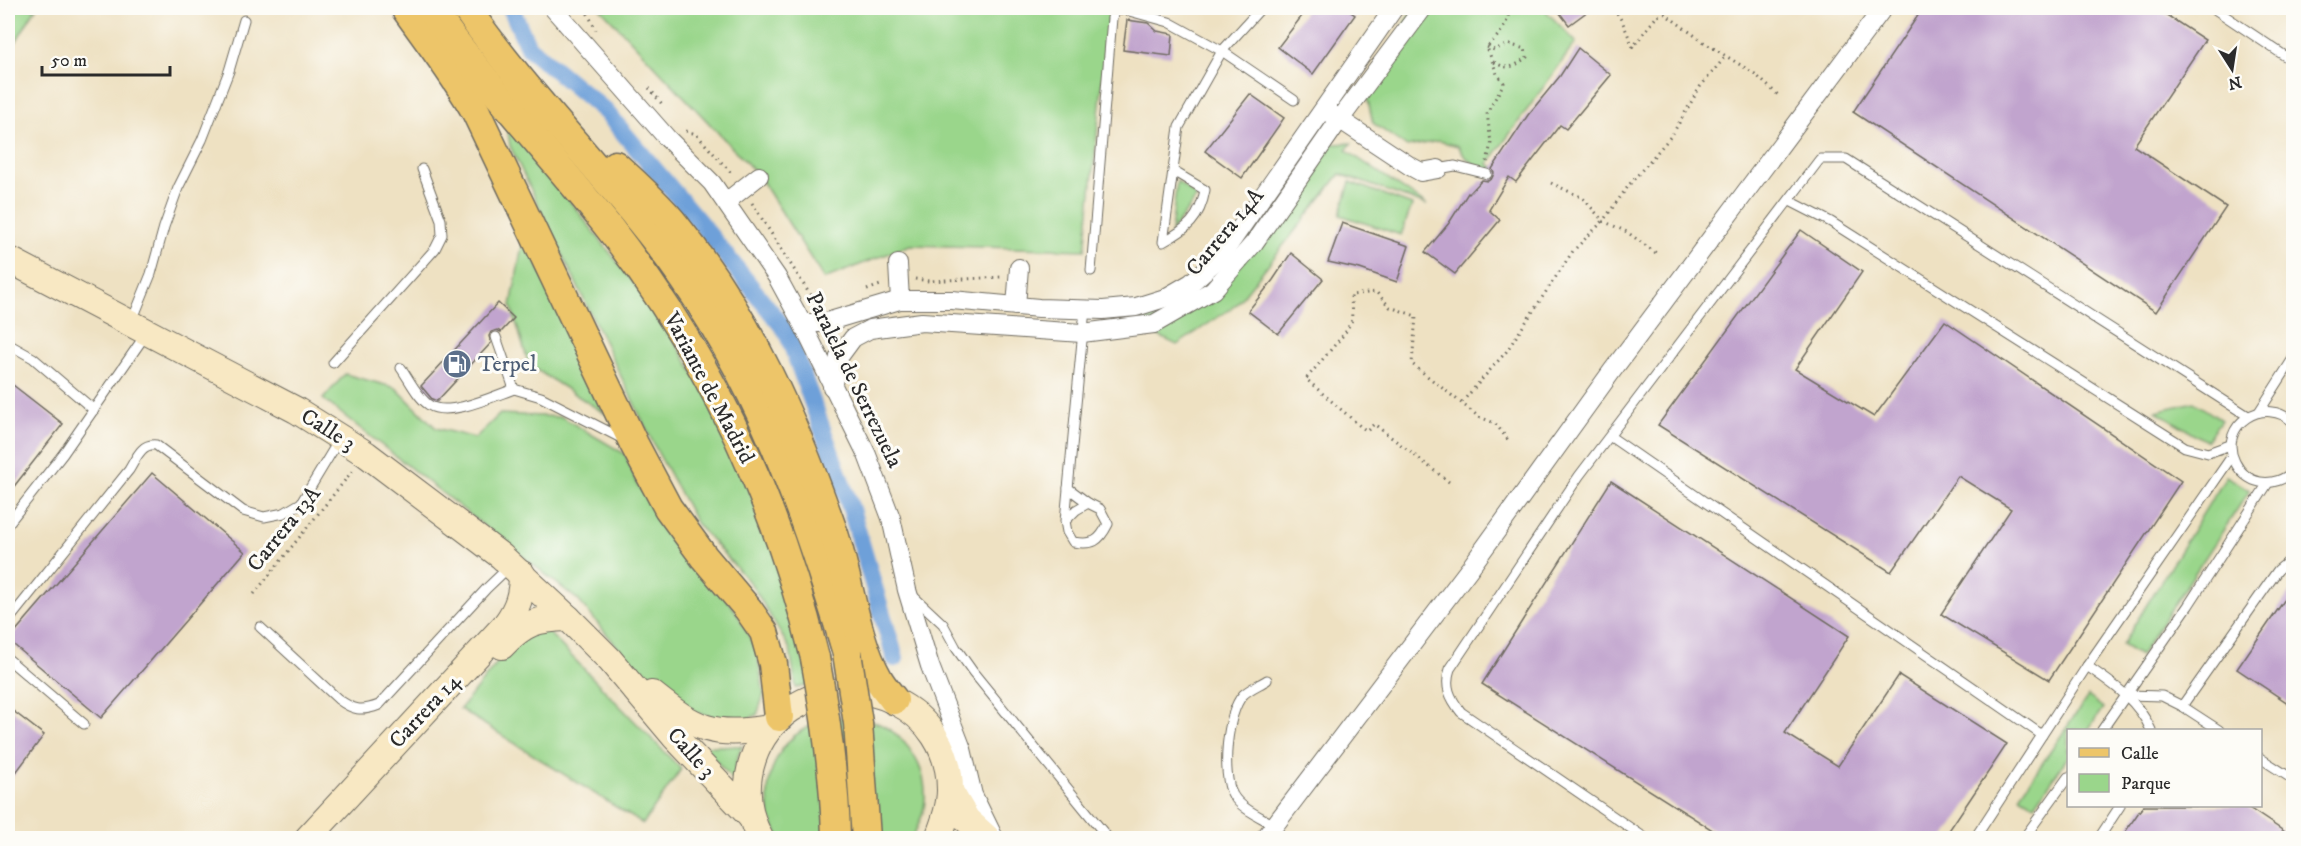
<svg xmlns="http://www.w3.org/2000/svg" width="2301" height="846" viewBox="0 0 2301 846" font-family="'IM FELL DW Pica',serif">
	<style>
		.green { fill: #9ad68b; stroke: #62805b; stroke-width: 1.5 }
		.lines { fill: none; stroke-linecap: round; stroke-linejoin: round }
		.canal { stroke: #6ea0d9; stroke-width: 18 }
		.building { fill: #c1a4ce }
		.lane-casing { stroke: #6f6b60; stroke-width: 11 }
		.street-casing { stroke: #6f6b60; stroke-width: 20 }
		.secondary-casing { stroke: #6f6b60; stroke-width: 28 }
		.primary-casing { stroke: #6f6b60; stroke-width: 31 }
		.path { stroke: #6f6b60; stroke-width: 3; stroke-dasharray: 1.5 4.5; stroke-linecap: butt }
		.lane { stroke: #fff; stroke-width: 9 }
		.street { stroke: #fff; stroke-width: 18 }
		.secondary { stroke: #f8e8c3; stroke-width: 26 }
		.primary { stroke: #edc569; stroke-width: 28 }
		.primary-bridge-casing { stroke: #6f6b60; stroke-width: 31; stroke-linecap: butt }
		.primary-bridge { stroke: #edc569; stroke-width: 28 }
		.labels { text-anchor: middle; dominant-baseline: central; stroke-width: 6; stroke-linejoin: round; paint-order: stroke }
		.street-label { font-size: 22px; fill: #2b2b2b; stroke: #fdfcf7 }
		.service-label { font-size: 22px; fill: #4e5e75; stroke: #fdfcf7; text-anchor: start }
	</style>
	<rect width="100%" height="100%" fill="#fdfcf7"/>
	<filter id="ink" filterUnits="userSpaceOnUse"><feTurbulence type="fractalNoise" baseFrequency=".0167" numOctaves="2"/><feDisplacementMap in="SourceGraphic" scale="12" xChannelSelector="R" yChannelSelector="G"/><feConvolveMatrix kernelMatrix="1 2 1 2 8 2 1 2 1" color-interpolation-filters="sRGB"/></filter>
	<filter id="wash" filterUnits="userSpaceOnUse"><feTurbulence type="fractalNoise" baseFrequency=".008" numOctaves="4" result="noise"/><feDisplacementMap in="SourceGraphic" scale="24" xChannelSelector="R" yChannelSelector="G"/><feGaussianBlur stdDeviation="1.35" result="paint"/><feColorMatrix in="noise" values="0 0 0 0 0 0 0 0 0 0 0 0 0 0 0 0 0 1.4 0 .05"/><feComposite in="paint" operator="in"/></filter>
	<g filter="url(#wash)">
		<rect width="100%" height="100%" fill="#eee1c2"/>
		<g class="green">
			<polygon points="8,8 36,8 8,55"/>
			<polygon points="600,8 1110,8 1085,250 910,245 824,279 759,176"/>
			<polygon points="1413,8 1543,8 1576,42 1488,164 1493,167 1487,174 1465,157 1458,146 1439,141 1407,147 1373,123 1367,96"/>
			<polygon points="506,119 661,318 714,407 776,551 810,685 796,688 790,649 752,585 697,524 657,451 510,146"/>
			<polygon points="1319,131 1333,144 1352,143 1346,150 1427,205 1340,174 1236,305 1177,345 1132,323 1199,292 1235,257"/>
			<polygon points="1177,181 1197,197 1171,232"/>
			<polygon points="1350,182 1412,205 1401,235 1340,215"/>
			<polygon points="524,235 604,413 529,365 511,306"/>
			<polygon points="345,374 396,388 436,428 475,438 500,414 562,417 625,454 638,486 737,613 757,652 764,694 757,715 736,723 675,707 643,677 578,600 323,399"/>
			<polygon points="2194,402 2221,420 2206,441 2156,411"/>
			<polygon points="2226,476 2250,490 2140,656 2122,645"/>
			<polygon points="534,630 549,633 681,769 643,824 460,709 518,637"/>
			<polygon points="2088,696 2103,708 2088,730 2068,730 2068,757 2035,805 2020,796"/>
			<path d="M845 717C852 718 861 718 868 720 900 728 925 761 925 794 926 810 919 824 912 838H781C757 807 767 753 801 731 815 722 829 720 845 717Z"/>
			<polygon points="703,746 742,746 736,762 734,781"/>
		</g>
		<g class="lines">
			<polyline class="canal" points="511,8 528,47 605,111 699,222 787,332 851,509 895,658"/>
		</g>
		<g id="blocks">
			<g class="building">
				<polygon points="1308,8 1345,8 1355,15 1313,74 1278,47"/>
				<polygon points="1556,8 1592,8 1569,25"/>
				<polygon points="1923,8 2156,8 2205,40 2134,146 2226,207 2156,312 1853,112"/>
				<polygon points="1127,20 1148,23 1157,31 1173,34 1171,56 1123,50"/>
				<polygon points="1578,48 1611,75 1566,129 1560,125 1516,182 1509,177 1489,210 1500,220 1455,274 1425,252 1449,223 1468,193 1469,194 1482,180 1488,181 1492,178 1494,173 1492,169 1528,115 1560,76"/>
				<polygon points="1250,94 1284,118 1242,178 1205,151"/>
				<polygon points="1342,223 1409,246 1397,282 1360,269 1328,262"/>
				<polygon points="1801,230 1862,272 1795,369 1874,417 1945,321 2181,481 2049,680 1941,614 2011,509 1958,476 1891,572 1658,425"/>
				<polygon points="1291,253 1323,279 1278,334 1248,311 1273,280"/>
				<polygon points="498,303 514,318 501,332 497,330 491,332 489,336 491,343 437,401 432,399 421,386"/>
				<polygon points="13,385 63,424 8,494 8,392"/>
				<polygon points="152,473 245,552 101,718 8,640"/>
				<polygon points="1611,481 1849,636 1785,733 1838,766 1899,675 2007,744 1944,838 1725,838 1482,684"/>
				<polygon points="2294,586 2294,707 2237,669"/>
				<polygon points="8,707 44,735 8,783"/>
				<polygon points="2143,806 2246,806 2294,838 2121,838"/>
			</g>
		</g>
	</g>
	<g filter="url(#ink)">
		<use href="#blocks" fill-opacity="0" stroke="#6f6b60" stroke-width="1.5"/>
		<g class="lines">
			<g class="lane-casing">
				<g id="lane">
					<polyline points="2213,8 2294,62"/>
					<polyline points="1438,169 1455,166 1487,174"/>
					<path d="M1173 171 1205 190C1200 219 1187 229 1163 242L1179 127 1222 51 1261 8"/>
					<polyline points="1790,201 1831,222 2185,447 2208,453 2230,445"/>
					<polyline points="1091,271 1112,18 1114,12 1122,9 1169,22 1222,51 1294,100"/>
					<polyline points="132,321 151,274 164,227 178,188 202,140 229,71 244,20"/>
					<polyline points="496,337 514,389 541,397 623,439"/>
					<polyline points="8,344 33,358 94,410"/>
					<polyline points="333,363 435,249 442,235 441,220 422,169"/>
					<path d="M401 368C409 379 417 397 429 405 448 418 494 396 514 389"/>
					<polyline points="2259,412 2294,357"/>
					<path d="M2294 423C2265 394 2217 425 2235 462 2240 472 2249 480 2260 482 2272 484 2285 480 2294 470"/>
					<polyline points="1611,437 2042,735"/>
					<polyline points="1068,488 1088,503"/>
					<path d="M1065 521 1076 510 1088 503 1100 509 1108 524C1099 542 1093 545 1073 542L1067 532 1065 521 1085 309"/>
					<polyline points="8,524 63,454 146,334"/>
					<polyline points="913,596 943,624 956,648 973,672 1108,838"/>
					<path d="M8 621 129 470C136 459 141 443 156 445L243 511 264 517 284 513 301 503 339 440"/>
					<path d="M260 627 338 699C353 710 361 712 379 705L487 588 510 566"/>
					<polyline points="8,659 84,724"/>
					<path d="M2087 666C2113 684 2138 700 2151 730"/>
					<path d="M1267 680C1259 685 1249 689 1243 695 1227 712 1221 775 1233 795 1240 808 1261 817 1274 825"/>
					<polyline points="2128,695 2162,696 2182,706 2219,730"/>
					<polyline points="2182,706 2278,570 2294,557"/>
					<polyline points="2102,730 2188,606 2268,483"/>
					<polyline points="2260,758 2294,780"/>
					<path d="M1645 838 1461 712C1450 698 1444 686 1450 669L1579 476 1820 159H1846L2248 416"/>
					<polyline points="1975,838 2087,666 2232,456"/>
					<polyline points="2024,838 2068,777"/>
					<polyline points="2099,838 2120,806"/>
				</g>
			</g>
			<g class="street-casing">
				<g id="street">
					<polyline points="553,8 667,138 712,183 777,277 802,323 867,455 891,518 907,590 930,666 962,749 973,795 994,838"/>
					<polyline points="1330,113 1410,166 1421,172 1438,169"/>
					<polyline points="726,202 759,176"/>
					<polyline points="898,264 900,300"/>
					<polyline points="1016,306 1019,268"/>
					<polyline points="802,323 823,323 900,300 952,300 1039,308 1103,310 1136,307 1165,298 1191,283 1221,256 1394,8"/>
					<polyline points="832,387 839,357 853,338 870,329 922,322 1082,333 1154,324 1213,290 1254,243 1335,126 1423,8"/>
					<polyline points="1265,838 1470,568 1612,371 1883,8"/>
				</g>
			</g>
			<g class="secondary-casing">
				<g id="secondary">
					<polyline points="8,259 296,410 366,454 501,556 568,618 610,660 674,736 751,817"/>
					<path d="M502 646C524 622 537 619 568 618"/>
					<path d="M652 694C697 730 712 737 769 728"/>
					<polyline points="950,791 967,820 987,838"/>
					<path d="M308 838 506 624C518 608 522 594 522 574"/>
					<path d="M760 838C747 813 744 786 753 759 760 738 773 721 791 709 857 664 950 707 950 790 950 807 944 823 938 838"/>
				</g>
			</g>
			<g class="primary-casing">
				<g id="primary">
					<path d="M405 8C429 42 455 75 476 112L634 444 668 508 704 557 748 609 764 632 773 664 779 717"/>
					<path d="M430 8C485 85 551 154 610 229 710 357 777 501 815 658"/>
					<path d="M466 8C527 96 605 171 669 258 758 378 805 511 847 653"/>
					<path d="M615 165C636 184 658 204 676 226 749 316 795 423 833 531 849 577 855 638 878 678 882 686 889 693 894 700"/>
				</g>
			</g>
			<g class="path">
				<polyline points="585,8 596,30"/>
				<polyline points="1614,8 1623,23 1633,47 1657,16 1665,14 1705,43 1755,74 1778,95"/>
				<path d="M1487 47 1494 50 1508 44 1525 49 1527 57C1513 67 1509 71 1494 62"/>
				<polyline points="649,88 662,104"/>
				<polyline points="686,131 696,134 733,175"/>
				<path d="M1487 162 1491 143 1487 113 1504 83 1497 74 1487 47C1499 35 1509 25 1509 8"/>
				<polyline points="1551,183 1583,198 1603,221 1627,232 1656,253"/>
				<polyline points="752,203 809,293 822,306"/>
				<polyline points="915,279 929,281 1001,277"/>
				<polyline points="867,290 883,284"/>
				<polyline points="1462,402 1506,352 1573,251 1603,221 1629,185 1672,135 1700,87 1726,56"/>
				<polyline points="1449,482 1374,424 1367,431 1360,426 1306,379 1345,333 1352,320 1351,295 1376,292 1390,307 1416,316 1412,364 1479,417 1495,423 1508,440"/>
				<polyline points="254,594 354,469"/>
			</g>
			<use href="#lane" class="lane"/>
			<use href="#street" class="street"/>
			<use href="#secondary" class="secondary"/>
			<use href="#primary" class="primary"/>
			<g class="primary-bridge-casing">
				<g id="primary-bridge">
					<polyline points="847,653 858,723 866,838"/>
					<path d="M815 658C826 718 835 778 836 838"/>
				</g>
			</g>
			<use href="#primary-bridge" class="primary-bridge"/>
		</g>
	</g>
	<defs>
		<g id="fuel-disc" transform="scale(1.5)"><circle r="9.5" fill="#5c6f8a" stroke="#fdfcf7"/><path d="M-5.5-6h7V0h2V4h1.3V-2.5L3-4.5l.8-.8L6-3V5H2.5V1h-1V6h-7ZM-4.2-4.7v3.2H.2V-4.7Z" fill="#fff"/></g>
	</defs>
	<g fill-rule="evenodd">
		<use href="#fuel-disc" x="457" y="364"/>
	</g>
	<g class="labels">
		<g class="street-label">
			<text transform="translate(1225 232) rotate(-50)">Carrera 14A</text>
			<text transform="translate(854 380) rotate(64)">Paralela de Serrezuela</text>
			<text transform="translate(709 388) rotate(62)">Variante de Madrid</text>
			<text transform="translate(328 430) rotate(32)">Calle 3</text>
			<text transform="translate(284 529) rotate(-51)">Carrera 13A</text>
			<text transform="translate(425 711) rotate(-47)">Carrera 14</text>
			<text transform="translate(691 753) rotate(48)">Calle 3</text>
		</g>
		<g class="service-label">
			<text x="478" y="364">Terpel</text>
		</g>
	</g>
	<rect width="2301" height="846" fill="none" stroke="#fdfcf7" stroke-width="30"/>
	<rect x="2067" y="729" width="195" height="78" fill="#fdfcf7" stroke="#a9a8a5" stroke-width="1.5"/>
	<rect x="2079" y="748" width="30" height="9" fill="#edc569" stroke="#a9a8a5" stroke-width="1.5"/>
	<text x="2121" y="759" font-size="18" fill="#2b2b2b">Calle</text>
	<rect x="2079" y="774" width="30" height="18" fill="#9ad68b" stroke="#a9a8a5" stroke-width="1.5"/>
	<text x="2121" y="789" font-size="18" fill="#2b2b2b">Parque</text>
	<g transform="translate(2232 69) rotate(168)" stroke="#fdfcf7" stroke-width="4.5" paint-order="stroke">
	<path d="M0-4.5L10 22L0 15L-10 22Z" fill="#2b2b2b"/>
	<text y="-9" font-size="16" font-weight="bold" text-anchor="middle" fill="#2b2b2b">N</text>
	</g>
	<path d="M42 66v9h128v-9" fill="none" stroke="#2b2b2b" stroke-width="3"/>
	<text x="51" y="66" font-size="18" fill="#2b2b2b" stroke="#fdfcf7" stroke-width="4.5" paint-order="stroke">50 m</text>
</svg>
